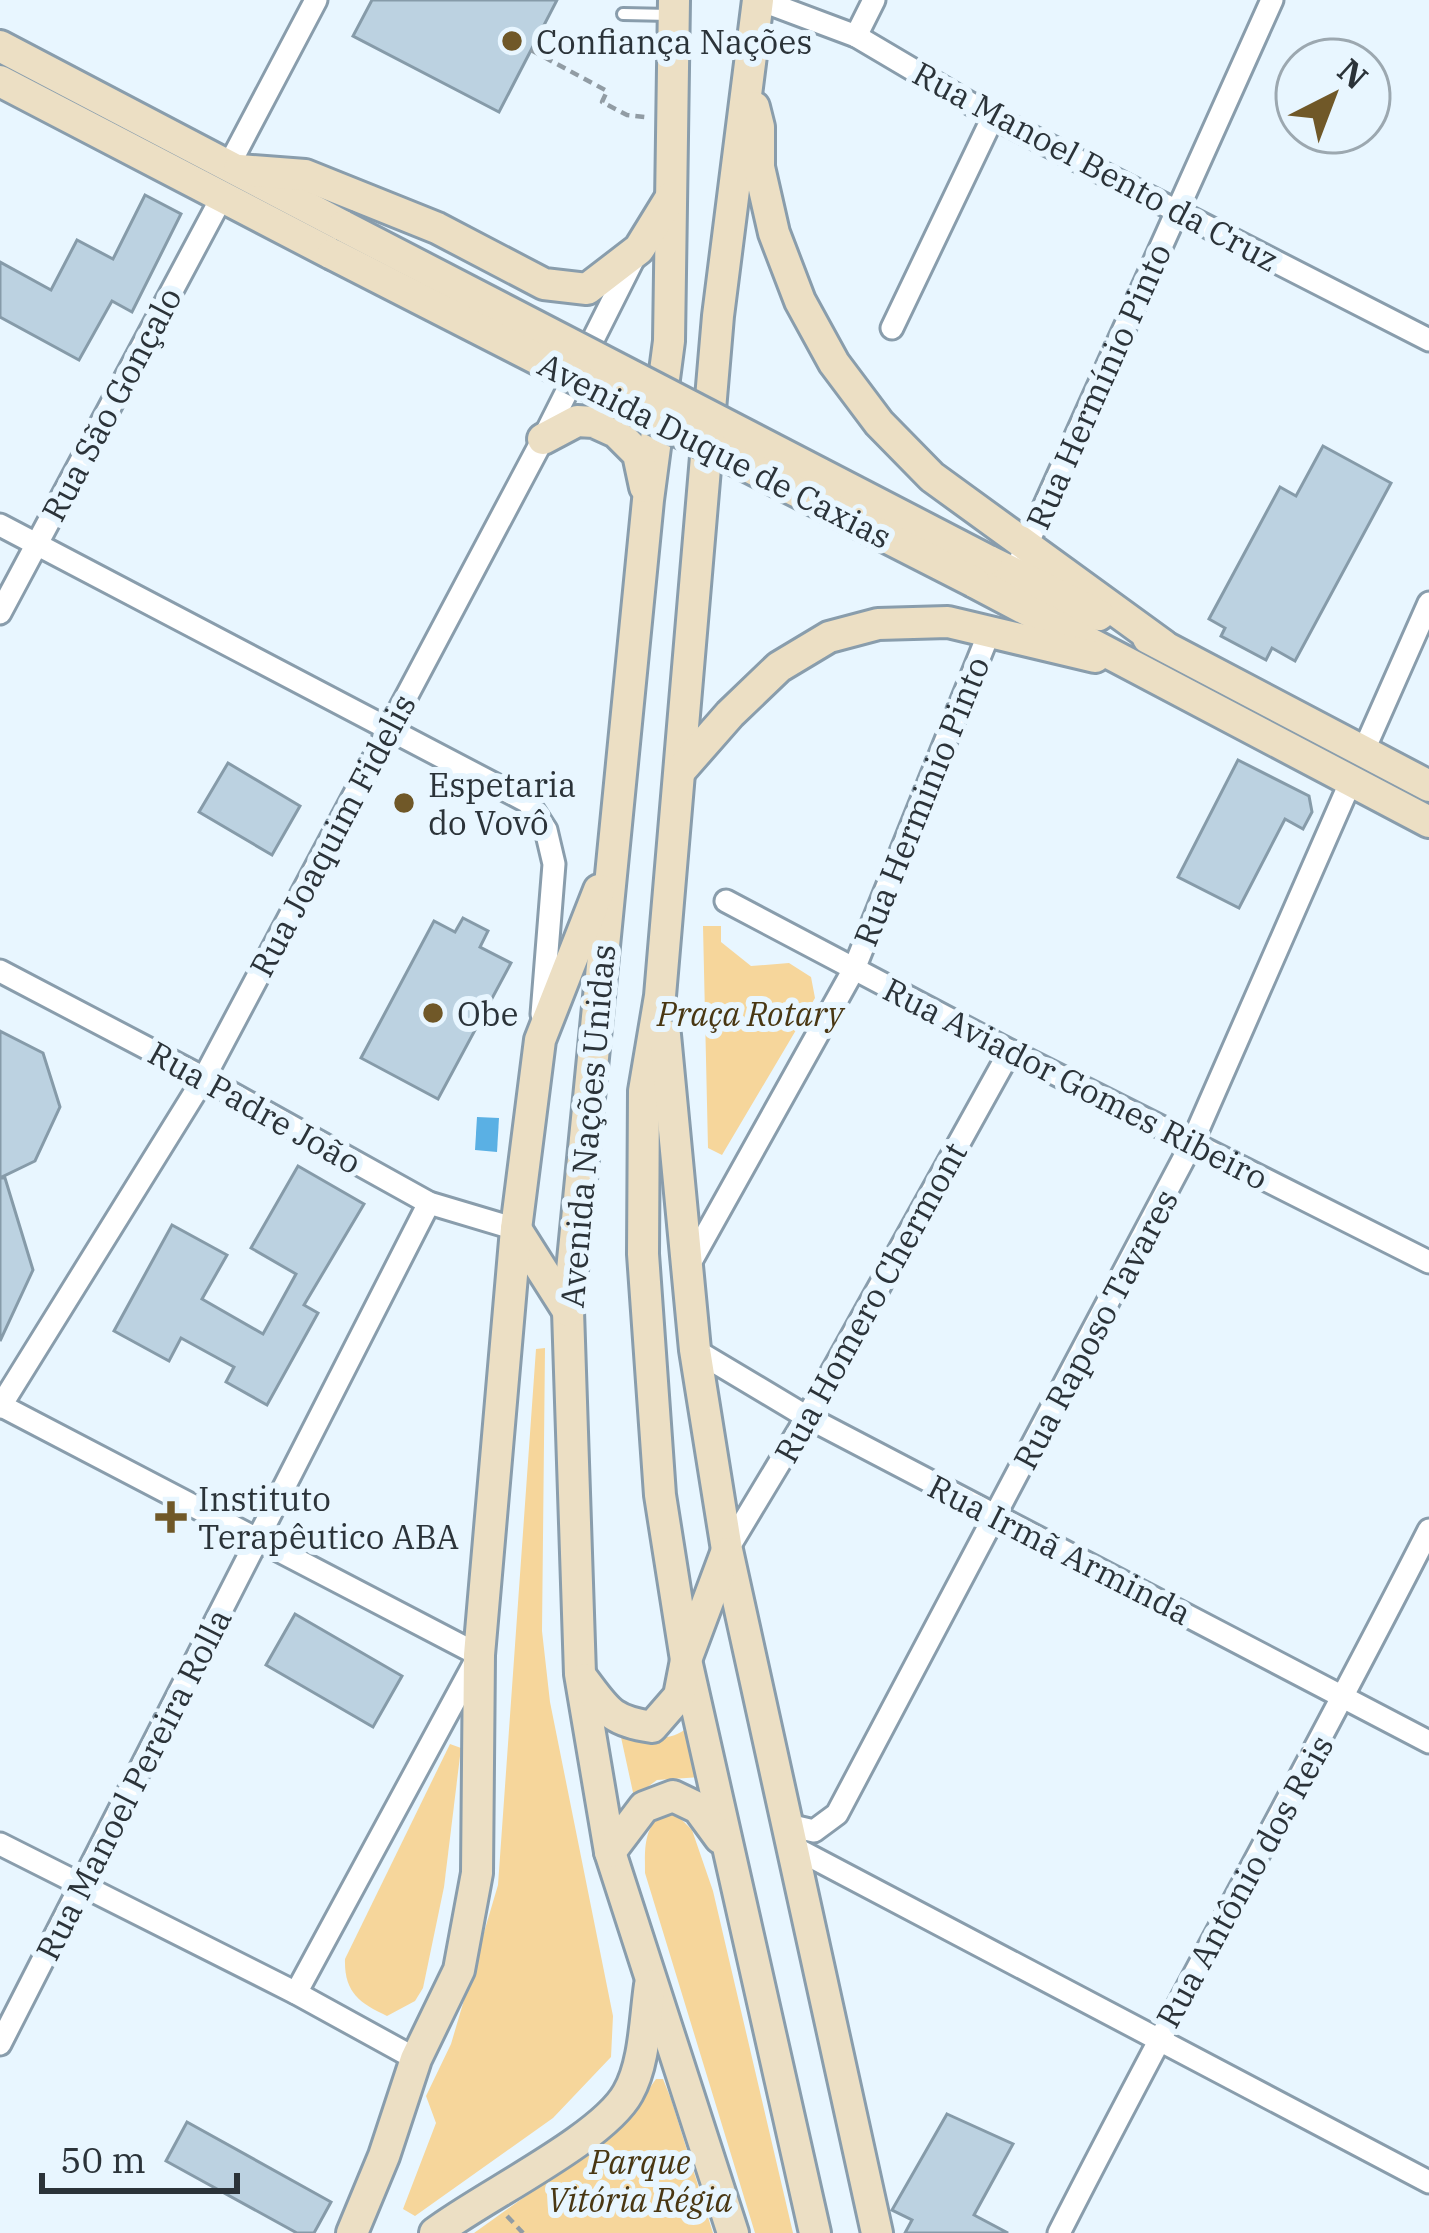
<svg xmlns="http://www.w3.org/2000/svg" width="1429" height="2233" viewBox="0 0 1429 2233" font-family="'IBM Plex Serif',serif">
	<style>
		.green { fill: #f6d69b }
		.water { fill: #5ab0e4 }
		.building { fill: #bcd2e1; stroke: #869ba9; stroke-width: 3 }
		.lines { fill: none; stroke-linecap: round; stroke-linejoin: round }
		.lane-casing { stroke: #899dac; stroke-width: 16 }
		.street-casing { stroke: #899dac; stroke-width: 27 }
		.secondary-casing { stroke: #899dac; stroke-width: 36 }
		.path { stroke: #919ca4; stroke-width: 4.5; stroke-dasharray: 9 6; stroke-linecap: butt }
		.lane { stroke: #fff; stroke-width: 10 }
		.street { stroke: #fff; stroke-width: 21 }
		.secondary { stroke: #ecdfc4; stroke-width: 30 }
		.secondary-bridge-casing { stroke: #899dac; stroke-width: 36; stroke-linecap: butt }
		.secondary-bridge { stroke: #ecdfc4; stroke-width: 30 }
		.poi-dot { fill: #705828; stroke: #e8f6ff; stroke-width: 4.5 }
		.labels { text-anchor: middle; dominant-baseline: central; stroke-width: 12; stroke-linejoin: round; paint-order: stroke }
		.poi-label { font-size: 33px; fill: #2b3339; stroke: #e8f6ff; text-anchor: start }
		.street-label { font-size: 33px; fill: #2b3339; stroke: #e8f6ff }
		.park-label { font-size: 33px; font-style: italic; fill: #493713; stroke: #e8f6ff }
	</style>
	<rect width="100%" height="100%" fill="#e8f6ff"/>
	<g class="green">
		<polygon points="703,926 721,926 721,942 751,966 789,963 811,977 815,998 722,1155 708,1148"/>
		<polygon points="545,1348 542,1631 550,1702 613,2016 611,2057 553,2118 415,2216 403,2209 436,2123 426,2096 451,2044 498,1885 536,1349"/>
		<path d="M688 1727 701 1777 657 1780 634 1797 619 1728C644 1735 666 1746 688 1727Z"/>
		<path d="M450 1744 461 1748 444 1887 423 1988 415 2001 387 2016C359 2003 344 1992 345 1959Z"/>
		<path d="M661 1814H676L692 1830 713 1891 793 2233H755L645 1873C645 1850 643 1831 661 1814Z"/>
		<polygon points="656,2079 663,2079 671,2099 713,2233 474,2233 622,2127"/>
	</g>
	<polygon class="water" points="477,1117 499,1118 497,1152 475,1150"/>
	<g class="building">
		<polygon points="372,0 557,0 499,112 353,36"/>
		<polygon points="145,195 181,214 132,312 112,301 79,360 0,317 0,262 51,290 77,240 113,259"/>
		<polygon points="1323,446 1391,483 1295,661 1272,648 1266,660 1221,636 1225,628 1209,619 1280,487 1296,496"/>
		<polygon points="1238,760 1309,796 1312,812 1303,829 1285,819 1239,908 1178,877"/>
		<polygon points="228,763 300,806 272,855 199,812"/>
		<polygon points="463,918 488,931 480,947 511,963 438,1099 361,1058 434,921 455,932"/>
		<polygon points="0,1031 43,1053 60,1107 35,1161 0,1178 5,1178 33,1270 0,1341"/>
		<polygon points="298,1166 364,1204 304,1305 318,1313 267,1405 226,1382 234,1367 181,1338 169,1361 114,1331 172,1225 227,1255 202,1299 263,1334 296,1274 251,1248"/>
		<polygon points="295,1614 402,1676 373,1727 266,1665"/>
		<polygon points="947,2114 1013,2144 974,2215 1008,2233 905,2233 912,2220 892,2210"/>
		<polygon points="187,2122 331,2202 314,2233 297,2233 166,2161"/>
	</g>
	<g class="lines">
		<g class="lane-casing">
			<polyline id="lane" points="623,14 670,15"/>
		</g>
		<g class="street-casing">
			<g id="street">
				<polyline points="760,0 856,36 993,117 1429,340"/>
				<polyline points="856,36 874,0"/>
				<polyline points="229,165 316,0"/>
				<polyline points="892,328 993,117"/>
				<polyline points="0,525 528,802 546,830 554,864 542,1014"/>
				<polyline points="1021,558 1272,0"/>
				<polyline points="0,613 223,195"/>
				<polyline points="1363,752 1429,603"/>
				<polyline points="726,901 1010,1051 1429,1262"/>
				<polyline points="0,971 204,1078 429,1203 516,1229"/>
				<polyline points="689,1265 854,969 989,633"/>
				<polyline points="695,1350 807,1417 1429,1742"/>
				<polyline points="0,1405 479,1655 296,1993"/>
				<polyline points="0,1407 204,1078 543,439 634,258"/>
				<polyline points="727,1550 807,1417 1010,1051"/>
				<polyline points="788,1825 814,1831 837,1814 1192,1143 1350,783"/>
				<polyline points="0,1844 296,1993 416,2059"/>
				<polyline points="793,1847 1429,2182"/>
				<polyline points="0,2044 429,1203"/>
				<path d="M1059 2233C1179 1997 1309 1766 1429 1530"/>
			</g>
		</g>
		<g class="secondary-casing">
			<g id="secondary">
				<polyline points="674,0 669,341 648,500 568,1311 580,1674 610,1852 733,2233"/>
				<polyline points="758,0 718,316 660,996 644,1091 643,1254 660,1495 686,1660 815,2233"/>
				<polyline points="0,46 343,226"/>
				<polyline points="0,81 332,254"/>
				<polyline points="754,107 759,127 759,167 774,233 800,301 834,363 879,423 932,477 1163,645"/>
				<polyline points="239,170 305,175 437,228 544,284 587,289 639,249 671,197"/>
				<polyline points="543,439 577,421 594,422 616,432 638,454 645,487"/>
				<polyline points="987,560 1099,615"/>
				<polyline points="974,582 1429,822"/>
				<polyline points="1148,638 1429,786"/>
				<polyline points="680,771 730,714 779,667 829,637 878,624 948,622 1095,657"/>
				<polyline points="665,1035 695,1350 727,1550 877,2233"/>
				<polyline points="516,1229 568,1311"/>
				<path d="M583 1679C607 1711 611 1721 652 1727L679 1696 686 1660 726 1553"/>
				<polyline points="610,1852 644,1807 673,1796 698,1808 720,1838"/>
				<polyline points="352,2233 384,2156 416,2059 459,1970 477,1873 479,1655 516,1229 540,1040 599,890"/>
				<path d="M435 2233C482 2197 603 2139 628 2093 645 2063 645 2019 650 1985"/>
			</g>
		</g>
		<g class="path">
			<polyline points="531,50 607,91 602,102 627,115 645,117"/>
			<polyline points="507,2216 523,2233"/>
		</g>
		<use href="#lane" class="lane"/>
		<use href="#street" class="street"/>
		<use href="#secondary" class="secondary"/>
		<g class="secondary-bridge-casing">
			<g id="secondary-bridge">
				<polyline points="343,226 987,560"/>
				<polyline points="332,254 974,582"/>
			</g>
		</g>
		<use href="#secondary-bridge" class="secondary-bridge"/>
	</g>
	<g class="poi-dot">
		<circle cx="512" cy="41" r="12"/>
		<circle cx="404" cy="803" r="12"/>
		<circle cx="433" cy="1013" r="12"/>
		<path d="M165 1499h12v12h12v12h-12v12h-12v-12h-12v-12h12z"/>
	</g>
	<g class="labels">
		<g class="poi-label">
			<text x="536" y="41">Confiança Nações</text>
			<text x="428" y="784">Espetaria<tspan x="428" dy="38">do Vovô</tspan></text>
			<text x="457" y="1013">Obe</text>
			<text x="198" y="1498">Instituto<tspan x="198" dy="38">Terapêutico ABA</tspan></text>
		</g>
		<g class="street-label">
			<text transform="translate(1096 166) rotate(28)">Rua Manoel Bento da Cruz</text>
			<text transform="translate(1098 386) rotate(-66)">Rua Hermínio Pinto</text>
			<text transform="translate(111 404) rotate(-62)">Rua São Gonçalo</text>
			<text transform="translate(715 450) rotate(27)">Avenida Duque de Caxias</text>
			<text transform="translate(921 801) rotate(-68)">Rua Herminio Pinto</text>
			<text transform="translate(332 835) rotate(-62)">Rua Joaquim Fidelis</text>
			<text transform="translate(1076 1083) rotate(27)">Rua Aviador Gomes Ribeiro</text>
			<text transform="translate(255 1107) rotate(29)">Rua Padre João</text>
			<text transform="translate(587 1126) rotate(-85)">Avenida Nações Unidas</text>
			<text transform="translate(870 1302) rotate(-61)">Rua Homero Chermont</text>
			<text transform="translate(1095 1329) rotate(-62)">Rua Raposo Tavares</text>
			<text transform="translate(1060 1549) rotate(27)">Rua Irmã Arminda</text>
			<text transform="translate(133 1784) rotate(-63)">Rua Manoel Pereira Rolla</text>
			<text transform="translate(1244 1881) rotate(-61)">Rua Antônio dos Reis</text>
		</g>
		<g class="park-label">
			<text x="750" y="1013">Praça Rotary</text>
			<text x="640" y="2161">Parque<tspan x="640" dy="38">Vitória Régia</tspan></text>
		</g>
	</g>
	<g transform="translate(1333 96) rotate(42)"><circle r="57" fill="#e8f6ff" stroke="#9ca8b0" stroke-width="3"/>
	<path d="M0-9L21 45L0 30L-21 45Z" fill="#705828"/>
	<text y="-18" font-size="33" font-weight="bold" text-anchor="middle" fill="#2b3339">N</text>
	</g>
	<path d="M42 2173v18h195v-18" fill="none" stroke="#2b3339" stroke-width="6"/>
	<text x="60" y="2173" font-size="36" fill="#2b3339" stroke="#e8f6ff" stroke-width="9" paint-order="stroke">50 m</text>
</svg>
